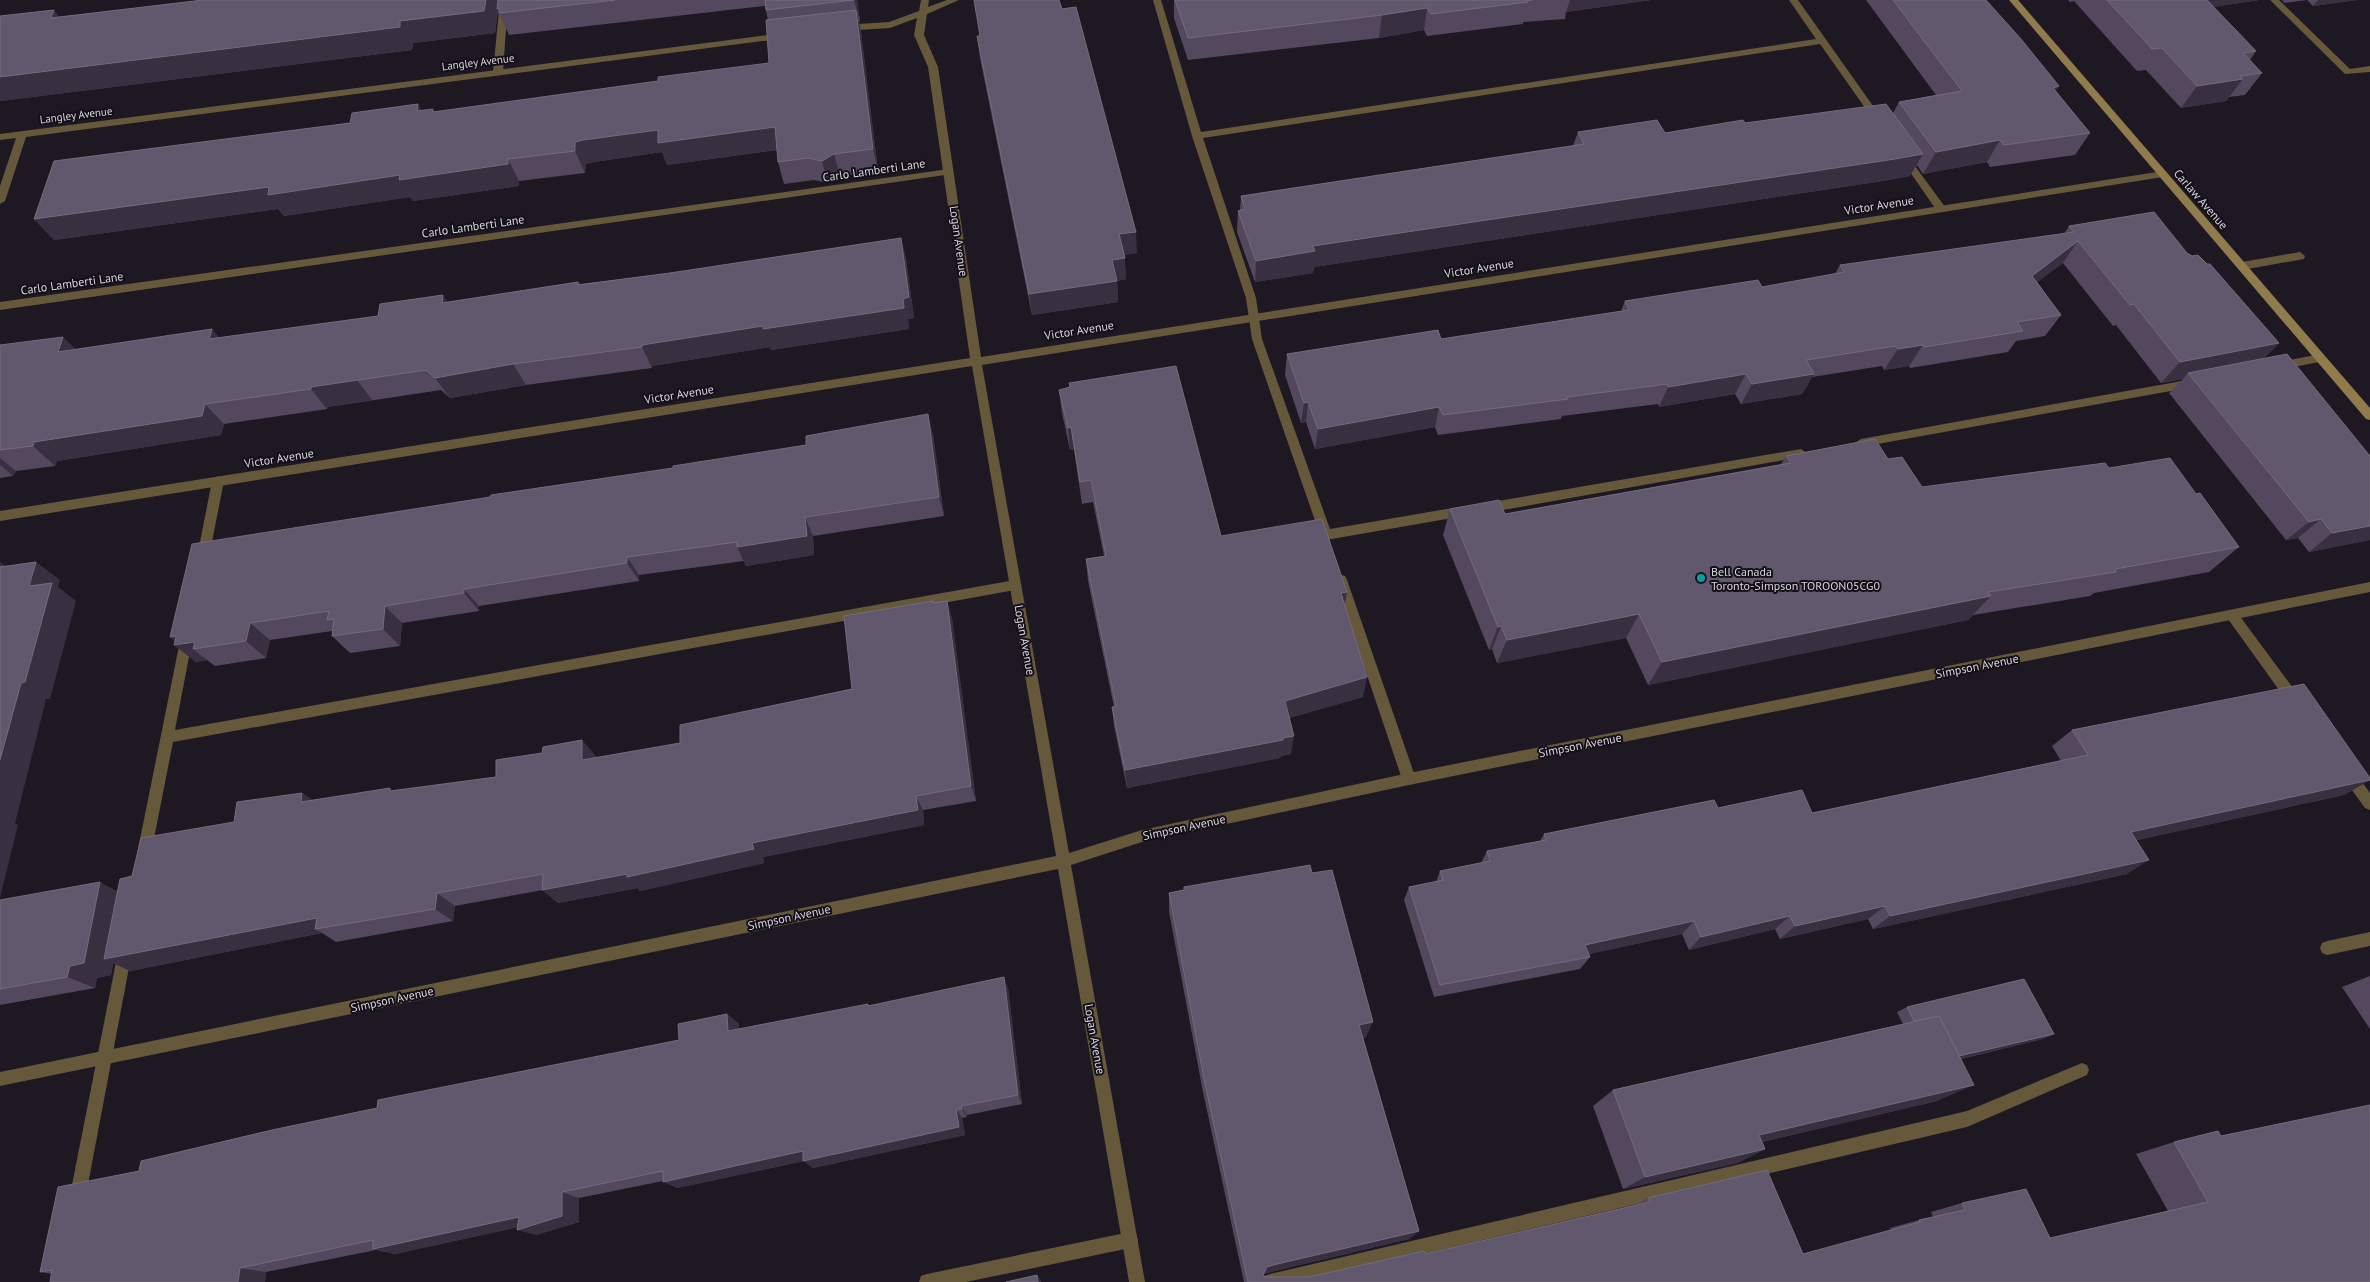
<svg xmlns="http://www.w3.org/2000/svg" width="2370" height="1282" viewBox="0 0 2370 1282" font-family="'PT Sans',sans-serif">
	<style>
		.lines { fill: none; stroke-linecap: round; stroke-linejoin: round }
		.lane { fill: #65583b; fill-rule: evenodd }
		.street { fill: #65583b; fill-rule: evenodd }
		.secondary { fill: #8f7b4c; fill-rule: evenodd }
		.wall { fill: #54485f }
		.shaded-wall { fill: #382f41 }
		.building { fill: #62586d; stroke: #746b7e }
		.culture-dot { fill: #0f9aa8; stroke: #141019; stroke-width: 2 }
		.labels { text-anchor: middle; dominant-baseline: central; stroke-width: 4; stroke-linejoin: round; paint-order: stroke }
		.far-street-label { font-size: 11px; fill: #d7d4db; stroke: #141019 }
		.street-label { font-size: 12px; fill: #d7d4db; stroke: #141019 }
		.poi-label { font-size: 12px; fill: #d7d4db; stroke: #141019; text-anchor: start }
	</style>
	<rect width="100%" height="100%" fill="#1d1822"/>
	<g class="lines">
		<g class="lane">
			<polygon points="500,0 508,0 503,72 498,75 493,72"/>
			<polygon points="1153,0 1161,0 1201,132 1816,39 1789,0 1798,0 1883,120 1881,122 1875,122 1820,44 1203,138 1256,298 1262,339 1330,529 1464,506 1470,511 1464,516 1326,540 1320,535 1252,339 1246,298 1192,136"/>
			<polygon points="2270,0 2279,0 2350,69 2370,66 2370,72 2345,74"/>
			<polygon points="1904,154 1907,155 1945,207 1945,211 1937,211 1901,159 1901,155"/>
			<polygon points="949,169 954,172 952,174 0,310 0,302"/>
			<polygon points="2300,252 2305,256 2304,259 2242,270 2237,266 2242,262"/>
			<polygon points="2320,354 2324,355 2325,358 2324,361 2279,370 2274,366 2279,362"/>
			<polygon points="2193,379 2199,383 2193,387 1861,447 1855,443 1861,439"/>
			<polygon points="1801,449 1807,453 1801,457 1486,513 1480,508 1486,503"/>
			<polygon points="218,476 224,481 209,557 207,561 199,561 197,557 212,481"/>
			<polygon points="1341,575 1345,576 1347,580 1416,779 1414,783 1409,785 1404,783 1402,779 1335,580 1337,576"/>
			<polygon points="1015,580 1019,581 1021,585 1019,589 1015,590 173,742 151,854 149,859 144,860 139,859 137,854 181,636 183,632 191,632 193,636 175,730"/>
			<polygon points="2232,610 2236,611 2299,696 2300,700 2299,704 2294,706 2289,704 2228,619 2226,615 2228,611"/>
			<polygon points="2349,769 2354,771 2370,793 2370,810 2365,808 2344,779 2342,775 2344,771"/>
			<polygon points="2370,932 2370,946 2327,955 2322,953 2320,948 2322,943 2327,941"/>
			<polygon points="125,945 130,947 132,952 85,1200 83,1206 77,1208 71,1206 69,1200 118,952 120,947"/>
			<polygon points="2082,1063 2087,1065 2089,1070 2087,1075 1967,1127 1304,1282 1262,1282 1264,1276 1270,1274 1967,1111"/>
			<polygon points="1130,1232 1136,1234 1138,1240 1136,1246 1130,1248 966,1282 919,1282 921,1276 927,1274"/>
		</g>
		<g class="street">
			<polygon points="921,0 929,0 928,7 947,0 959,0 927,14 924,35 938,67 981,357 2163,171 2168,174 2163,177 982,365 1069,853 1142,830 1409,773 2370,582 2370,592 1409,785 1142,842 1071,865 1145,1282 1129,1282 1058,869 0,1086 0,1072 1056,856 972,366 0,521 0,511 970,358 928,67 914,35 917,18 890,28 843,31 838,28 843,25 889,22 919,11"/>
			<polygon points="783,33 786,34 786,38 26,137 5,201 0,204 0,186 16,138 0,140 0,134"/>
		</g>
		<polygon class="secondary" points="2009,0 2018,0 2370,408 2370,420 2366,419"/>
	</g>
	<g class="wall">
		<polygon points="203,0 857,0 860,22 859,22 861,32 878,171 840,176 828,183 814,180 784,184 778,162 777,150 667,165 662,152 594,162 586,164 585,173 519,181 519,186 413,201 410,197 284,216 278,209 54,240 34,219 350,123 421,111 435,112 658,81 769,63 768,20 765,6 509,35 498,11 495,33 413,43 412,50 0,101 0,16 59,17"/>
		<polygon points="1174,0 1651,0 1566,12 1565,19 1523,22 1523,24 1427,36 1424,30 1379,38 1188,60 1174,18"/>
		<polygon points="1866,0 1986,0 2056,91 2090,133 2075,155 1990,167 1987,162 1923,174 1917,165 1910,176 1883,181 1314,267 1313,273 1255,282 1237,232 1238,211 1240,210 1241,196 1573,146 1578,132 1665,133 1745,123 1893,113 1899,102 1936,95"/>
		<polygon points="2068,0 2259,0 2213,7 2256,51 2250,60 2262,73 2245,95 2229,97 2226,101 2181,108 2146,70 2137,71 2074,1 2070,2"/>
		<polygon points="2282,0 2357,0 2313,6 2307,0 2285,3"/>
		<polygon points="977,36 1137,253 1124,255 1126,279 1117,281 1118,302 1032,315 980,58"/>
		<polygon points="2069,226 2187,253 2279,343 2264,358 2370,540 2309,552 2298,538 2286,540 2169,393 2183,379 2161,383 2116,325 2113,326 2063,263 2037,282 2061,315 2045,336 2016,341 2008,352 1910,368 1909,366 1884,370 1882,366 1812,377 1802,394 1741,404 1735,394 1659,407 1658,404 1562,416 1561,419 1438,435 1435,427 1315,449 1306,422 1301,423 1285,375 1287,354 1441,339 1621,311 1625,301 1762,287 1835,274 1840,265 2064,234"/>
		<polygon points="901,238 906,259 914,318 908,319 909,329 771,350 770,347 652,366 652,368 526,385 450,398 441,390 328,407 327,409 224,424 221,435 57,461 55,466 16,471 13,476 0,478 0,345 77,350 212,329 219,338 378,316 448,302 578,282 580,284 670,273"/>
		<polygon points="1059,390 1221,536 1347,592 1344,604 1363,697 1289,718 1291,754 1281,756 1280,758 1127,788 1114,726 1112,707 1114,707 1088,581 1086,559 1104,556 1093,502 1082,504 1074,450 1070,450 1062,413"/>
		<polygon points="933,434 944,516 813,536 814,555 746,566 744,561 639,575 639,581 479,606 479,611 402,623 400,646 350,653 332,636 332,631 270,640 266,658 215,666 207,660 196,662 174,645 175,641 170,637"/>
		<polygon points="1786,456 1888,459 1922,487 2109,468 2196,494 2239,547 2209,572 2094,593 2090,596 1973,615 1968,620 1648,685 1626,638 1497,663 1492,649 1489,650 1443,535 1450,509 1505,514 1781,464"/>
		<polygon points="947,601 952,619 976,801 923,810 924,825 763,857 764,863 640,891 638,888 558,903 543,890 455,906 453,921 336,942 322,933 130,971 113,963 111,975 97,978 95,988 0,1005 0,900 117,891 132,876 234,822 302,793 312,800 394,791 496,777 596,756 596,758 680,743 852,689 933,603"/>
		<polygon points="2072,730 2370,780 2344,795 2137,840 2127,874 1873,929 1868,919 1780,939 1775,929 1689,950 1682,934 1589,954 1590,957 1580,969 1434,997 1404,900 1409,887 1436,882 1440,871 1481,863 1487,851 1540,841 1544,834 1718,808 1812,813 2061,761 2052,746"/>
		<polygon points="1312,873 1366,1037 1363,1038 1419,1231 1409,1239 1270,1272 1264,1274 1265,1277 1309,1277 1425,1254 1635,1205 1648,1198 1803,1254 1891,1230 1890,1228 1919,1220 1933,1217 1931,1212 1962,1203 2050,1238 2168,1211 2136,1154 2174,1142 2221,1136 2370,1282 1244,1282 1203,1092 1169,912 1169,893 1184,890 1184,887"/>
		<polygon points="2370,976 2370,1029 2342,987"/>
		<polygon points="1008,988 1022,1104 967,1115 967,1117 962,1118 965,1135 813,1168 804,1161 677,1188 663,1181 579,1198 579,1222 536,1235 518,1227 395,1254 376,1250 266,1272 265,1282 50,1282 52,1274 40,1272 139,1171 377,1108 679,1040 727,1014 739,1024 739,1029 869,1006"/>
		<polygon points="1907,1007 2054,1034 2043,1039 1961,1059 1937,1101 1762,1142 1765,1149 1737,1163 1623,1189 1593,1106 1613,1090 1903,1024 1897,1012"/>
	</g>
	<g class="shaded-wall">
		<polygon points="486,0 500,0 499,13 498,11 495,33 413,43 412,50 0,101 0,77 400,21"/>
		<polygon points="854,0 857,0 860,22"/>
		<polygon points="1570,0 1651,0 1566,12"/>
		<polygon points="2189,0 2259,0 2181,12"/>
		<polygon points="2318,0 2357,0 2313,6"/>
		<polygon points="1427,8 1424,30 1379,38 1382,15"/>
		<polygon points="54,10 71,32 51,18"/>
		<polygon points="856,10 861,32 878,171 873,149"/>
		<polygon points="2243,79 2226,101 2181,108 2197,86"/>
		<polygon points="2059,86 2045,108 2053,88"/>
		<polygon points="418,104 430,126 417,111"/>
		<polygon points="775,127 782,149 667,165 662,152 594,162 586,164 585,173 575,151 575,142 583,140 658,130"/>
		<polygon points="2000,140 1987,162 1923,174 1936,152"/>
		<polygon points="834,154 840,176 828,183 822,161"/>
		<polygon points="1923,154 1910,176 1883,181 1314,267 1313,273 1255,282 1256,261 1313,246"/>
		<polygon points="508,159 519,181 519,186 413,201 410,197 284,216 278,209 54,240 34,219 269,187"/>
		<polygon points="1136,232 1137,253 1121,256 1119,234"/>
		<polygon points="901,238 906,259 914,318 908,319 909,329 771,350 770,347 652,366 652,368 642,347 642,345 903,299"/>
		<polygon points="2078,241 2063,263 2017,297 2032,276"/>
		<polygon points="1125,258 1126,279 1117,281 1118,302 1032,315 1029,294 1112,260"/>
		<polygon points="443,295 457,316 442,303"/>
		<polygon points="212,329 230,350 209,339"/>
		<polygon points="63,337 84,357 58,352"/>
		<polygon points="2279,343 2258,364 2188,373 2183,379 2161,383 2180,362"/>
		<polygon points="1923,345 1909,366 1884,370 1898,349"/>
		<polygon points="513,364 526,385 450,398 435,378"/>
		<polygon points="1746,374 1735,394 1659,407 1668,387"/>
		<polygon points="1814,374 1802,394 1741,404 1752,384"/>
		<polygon points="357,380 372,400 328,407 327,409 311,389 311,387"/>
		<polygon points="1308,402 1306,422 1301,423 1304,403"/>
		<polygon points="205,404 224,424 221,435 57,461 55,466 33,446 34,442"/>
		<polygon points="1439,407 1435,427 1315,449 1318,429"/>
		<polygon points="928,414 933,434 944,516 939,497"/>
		<polygon points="1071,427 1074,450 1070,450 1068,428"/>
		<polygon points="0,458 16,471 13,476 0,465"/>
		<polygon points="805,517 813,536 814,555 746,566 737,547"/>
		<polygon points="2321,519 2298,538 2286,540 2309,522"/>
		<polygon points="2370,526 2370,540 2309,552 2332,533"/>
		<polygon points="627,557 639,575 639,581 627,563"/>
		<polygon points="0,562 23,579 0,571"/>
		<polygon points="36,562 60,580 58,587 76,601 50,699 46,699 15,823 18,825 0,898 0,760 29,586"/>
		<polygon points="464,589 479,606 479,611 464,593"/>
		<polygon points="1347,592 1343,613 1341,593"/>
		<polygon points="1991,596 1968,620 1648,685 1662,662"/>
		<polygon points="947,601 952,619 976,801 971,786"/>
		<polygon points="385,606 402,623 400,646 383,629"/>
		<polygon points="1639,614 1626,638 1497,663 1507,640"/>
		<polygon points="250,623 270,640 266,658 246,641"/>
		<polygon points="1501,626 1492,649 1489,650 1498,627"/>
		<polygon points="176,636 195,642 193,649 207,660 196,662 174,645 179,644 170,637"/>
		<polygon points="1367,677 1363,697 1282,720 1285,701"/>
		<polygon points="1294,736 1291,754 1281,756 1280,758 1127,788 1125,770"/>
		<polygon points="582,740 596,756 595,775 582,760"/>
		<polygon points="2370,780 2344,795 2109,846 2131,832"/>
		<polygon points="302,793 322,808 301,802"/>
		<polygon points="916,796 923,810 924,825 763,857 764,863 640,891 638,888 558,903 542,890 752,843"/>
		<polygon points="2149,860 2127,874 1873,929 1890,916"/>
		<polygon points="100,882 126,896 317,918 315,929 322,933 130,971 113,963 111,975 97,978 95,988 67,977 70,966"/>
		<polygon points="437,893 455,906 453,921 435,909"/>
		<polygon points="1885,906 1868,919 1780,939 1795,926"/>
		<polygon points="1790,916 1775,929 1689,950 1701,937"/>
		<polygon points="1694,921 1682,934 1576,957 1585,945"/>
		<polygon points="1004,977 1008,988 1022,1104 1018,1095"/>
		<polygon points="727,1014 739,1024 739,1041 728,1031"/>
		<polygon points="1373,1022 1366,1037 1353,1040 1359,1025"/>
		<polygon points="2054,1034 2043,1039 1925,1067 1935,1062"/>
		<polygon points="1974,1085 1937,1101 1732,1149 1759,1135"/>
		<polygon points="961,1106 967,1115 967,1117 962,1109"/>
		<polygon points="956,1109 962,1118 965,1135 813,1168 804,1161 677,1188 663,1182"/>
		<polygon points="1765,1149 1737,1163 1623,1189 1645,1177"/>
		<polygon points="562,1192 579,1198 579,1222 536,1235 517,1230"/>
		<polygon points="519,1217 537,1223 395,1254 373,1249"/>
		<polygon points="1419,1231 1409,1239 1263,1274 1267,1267 1273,1265"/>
		<polygon points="240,1268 266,1272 265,1282 238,1282"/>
		<polygon points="1037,1275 1041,1280 1041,1282 1038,1282"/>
	</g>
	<g class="building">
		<polygon points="203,0 486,0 484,11 400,21 400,27 0,77 0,16 54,10 51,18"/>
		<polygon points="498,0 615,0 499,13 499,9 497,9"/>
		<polygon points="765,0 854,0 766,10"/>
		<polygon points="974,0 1059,0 1062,9 1076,7 1136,232 1119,234 1125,258 1112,260 1117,281 1029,294 977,36 980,36"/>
		<polygon points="1175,0 1532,0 1527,0 1528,2 1431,14 1427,8 1382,15 1188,38"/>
		<polygon points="1893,0 1986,0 2021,39 2059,86 2053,88 2090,133 2004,145 2000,140 1936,152 1899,102 1962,91"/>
		<polygon points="2107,0 2207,0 2256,51 2243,53 2262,73 2240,76 2243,79 2197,86 2162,48 2152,49"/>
		<polygon points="856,10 873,149 834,154 822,161 808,158 778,162 775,127 658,143 658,130 583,140 575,142 575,151 508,159 508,164 399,180 400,175 268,195 269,187 34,219 54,161 350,123 352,113 418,104 417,111 433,109 433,112 658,81 658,77 769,63 766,20"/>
		<polygon points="1886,104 1923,154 1895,159 1313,246 1315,251 1256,261 1238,211 1245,209 1241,196 1584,144 1578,132 1657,120 1665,133 1743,120 1745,123"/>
		<polygon points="2154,212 2187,253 2192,256 2198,255 2207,264 2210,264 2279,343 2180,362 2134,304 2130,305 2078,241 2032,276 2061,315 2017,322 2023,331 1924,347 1923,345 1898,349 1895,346 1806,360 1814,374 1752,384 1746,374 1668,387 1667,384 1567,397 1568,399 1443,415 1439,407 1318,429 1308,402 1304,403 1287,354 1438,330 1441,339 1629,310 1625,301 1758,280 1762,287 1844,272 1840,265 2074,232 2069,226"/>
		<polygon points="901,238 909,297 903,299 904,308 763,329 763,326 642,345 642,347 513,364 435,378 426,370 311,387 311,389 205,404 202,416 34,442 33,446 0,450 0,345 63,337 58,352 212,329 209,339 378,316 380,304 443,295 442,303 578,282 578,285 670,273"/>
		<polygon points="2287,354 2370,456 2370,526 2332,533 2321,519 2309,522 2188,373"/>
		<polygon points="1176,366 1221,536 1322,519 1347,592 1341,593 1367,677 1285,701 1294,736 1283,738 1283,740 1125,770 1112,707 1116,706 1086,559 1106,556 1091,480 1080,482 1071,427 1068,428 1059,390 1070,387 1069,383"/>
		<polygon points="928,414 939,497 805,517 807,536 737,547 737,542 627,557 627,563 464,589 464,593 385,606 383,629 332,636 334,619 327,620 329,611 250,623 246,641 193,649 195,642 174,645 176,636 170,637 192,544 490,497 491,495 673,468 673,466 806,445 806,436"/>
		<polygon points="1875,439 1888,459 1902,457 1922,487 2105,463 2109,468 2170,458 2196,494 2200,493 2239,547 2115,569 2116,572 1988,592 1991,596 1662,662 1639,614 1507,640 1501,626 1498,627 1450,509 1499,500 1505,514 1791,463 1786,456"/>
		<polygon points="36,562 29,586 52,583 25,682 21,683 0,760 0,567"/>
		<polygon points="933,601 933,603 947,601 971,786 916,796 918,810 752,843 754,849 627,877 627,874 542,890 543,874 437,893 435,909 315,929 317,918 104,959 120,879 132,876 141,838 234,822 237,802 302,793 301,802 390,788 390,791 496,777 496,760 542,753 543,747 582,740 582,760 680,743 680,725 852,689 844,616"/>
		<polygon points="2304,684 2370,778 2370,780 2131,832 2149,860 1890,916 1885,906 1795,926 1790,916 1701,937 1694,921 1585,945 1590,957 1440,985 1409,887 1443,880 1440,871 1490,861 1487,851 1546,840 1544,834 1714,800 1718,808 1802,790 1812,813 2088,755 2072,730"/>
		<polygon points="1310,865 1312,873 1332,870 1373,1022 1359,1025 1419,1231 1273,1265 1267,1267 1263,1275 1265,1277 1309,1277 1424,1251 1425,1254 1650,1202 1648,1198 1767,1170 1803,1254 1920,1222 1919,1220 1965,1210 1962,1203 2026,1189 2050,1238 2208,1202 2174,1142 2218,1131 2221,1136 2370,1105 2370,1282 1248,1282 1204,1079 1169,893 1184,890 1184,887"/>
		<polygon points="100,882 84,963 70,966 67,977 0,989 0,900"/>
		<polygon points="1004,977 1018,1095 961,1106 962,1109 956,1109 959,1127 803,1161 803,1151 663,1182 663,1171 562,1192 562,1216 517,1230 519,1217 373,1249 373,1240 240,1268 238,1282 50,1282 52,1270 40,1272 58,1187 139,1171 141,1161 272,1130 377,1108 378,1100 679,1040 678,1024 727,1014 728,1031 868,1004 868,1006"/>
		<polygon points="2024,979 2054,1034 1959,1056 1939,1016 1914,1021 1907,1007"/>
		<polygon points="1939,1016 1974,1085 1759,1135 1765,1149 1645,1177 1613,1090"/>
		<polygon points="1037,1275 1038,1282 1006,1282"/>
	</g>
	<circle class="culture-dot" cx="1701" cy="578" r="5"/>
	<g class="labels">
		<g class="far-street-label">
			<text transform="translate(478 62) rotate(-7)">Langley Avenue</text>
			<text transform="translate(76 115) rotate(-7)">Langley Avenue</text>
		</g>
		<g class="street-label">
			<text transform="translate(874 170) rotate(-8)">Carlo Lamberti Lane</text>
			<text transform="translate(2201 199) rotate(49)">Carlaw Avenue</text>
			<text transform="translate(1879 205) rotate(-9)">Victor Avenue</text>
			<text transform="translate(473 226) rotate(-8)">Carlo Lamberti Lane</text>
			<text transform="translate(959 241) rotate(82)">Logan Avenue</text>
			<text transform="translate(1479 268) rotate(-9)">Victor Avenue</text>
			<text transform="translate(72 283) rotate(-8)">Carlo Lamberti Lane</text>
			<text transform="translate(1079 330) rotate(-9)">Victor Avenue</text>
			<text transform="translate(679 394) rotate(-9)">Victor Avenue</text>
			<text transform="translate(279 458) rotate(-9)">Victor Avenue</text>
			<text transform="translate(1025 640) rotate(80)">Logan Avenue</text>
			<text transform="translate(1977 666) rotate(-11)">Simpson Avenue</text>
			<text transform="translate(1580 745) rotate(-11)">Simpson Avenue</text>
			<text transform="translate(1184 827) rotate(-12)">Simpson Avenue</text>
			<text transform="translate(789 917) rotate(-12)">Simpson Avenue</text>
			<text transform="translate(392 999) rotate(-12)">Simpson Avenue</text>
			<text transform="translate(1095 1039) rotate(80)">Logan Avenue</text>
		</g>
		<g class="poi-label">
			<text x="1711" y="571">Bell Canada<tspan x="1711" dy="14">Toronto-Simpson TOROON05CG0</tspan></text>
		</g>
	</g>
</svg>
